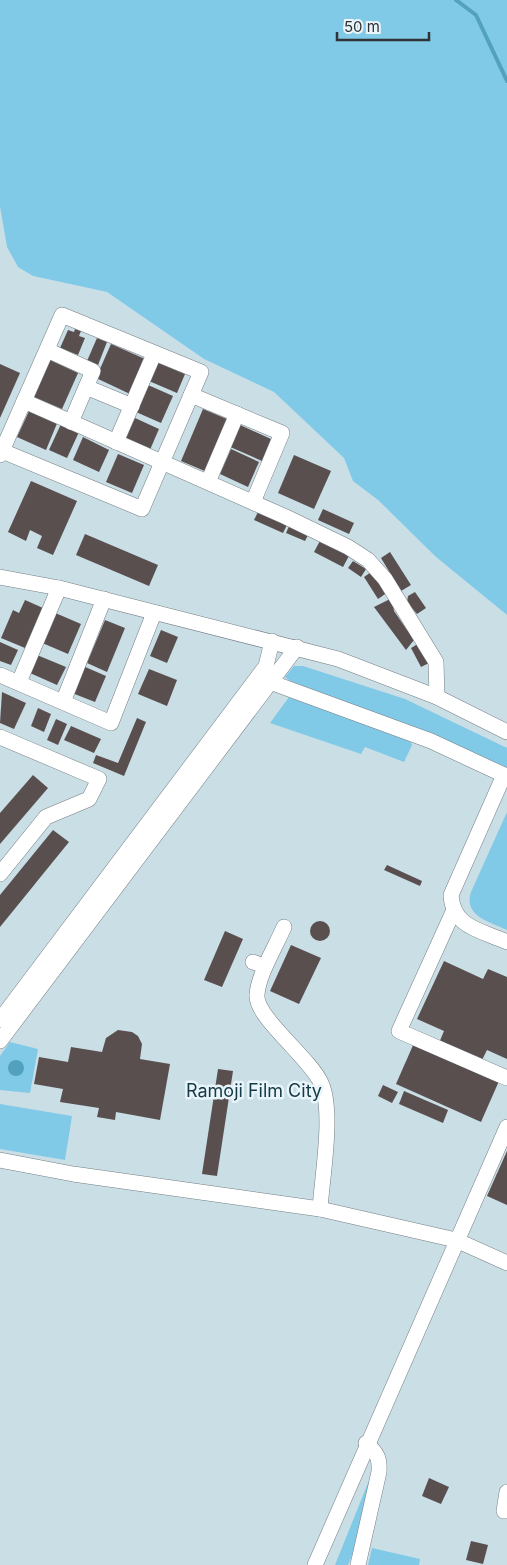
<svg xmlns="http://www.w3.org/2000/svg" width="507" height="1565" viewBox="0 0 507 1565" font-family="Inter,sans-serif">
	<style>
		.built { fill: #cadee6 }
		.green { fill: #80cae7 }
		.water { fill: #52a2bf }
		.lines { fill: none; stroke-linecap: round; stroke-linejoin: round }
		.stream { stroke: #52a2bf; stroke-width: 4 }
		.building { fill: #594f4f }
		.minor-casing { stroke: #757f84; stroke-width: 16 }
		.minor { stroke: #fff; stroke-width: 15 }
		.labels { text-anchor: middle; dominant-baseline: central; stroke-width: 5; stroke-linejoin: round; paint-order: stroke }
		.park-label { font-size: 18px; fill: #153a47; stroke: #e9f5fa }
	</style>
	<rect width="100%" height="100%" fill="#dce8ed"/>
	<polygon class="built" points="0,207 7,247 33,276 107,292 204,359 274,391 344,458 354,481 378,500 436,557 507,615 507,1565 0,1565"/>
	<g class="green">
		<polygon points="0,0 507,0 507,615 436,557 378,500 353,481 344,458 274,392 204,359 107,292 33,276 18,267 7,247 0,207"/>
		<polygon points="294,666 303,666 405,699 507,748 507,769 294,684 285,677"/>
		<polygon points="289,697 410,740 412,745 404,762 365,747 361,754 270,723"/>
		<path d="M507 812V930C490 922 463 916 471 892Z"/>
		<polygon points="10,1042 38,1049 30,1093 0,1090 0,1056"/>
		<polygon points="0,1104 72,1116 65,1160 0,1149"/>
		<polygon points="370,1478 353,1553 348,1565 335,1565"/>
		<polygon points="372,1548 420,1559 419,1565 368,1565"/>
	</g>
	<circle class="water" cx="16" cy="1068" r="8"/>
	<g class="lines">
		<polyline class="stream" points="456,0 476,15 507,81"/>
	</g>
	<g class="building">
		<polygon points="75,329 81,331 79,336 85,338 78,355 60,348 68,330 74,332"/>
		<polygon points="97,338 107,342 98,365 87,361"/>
		<polygon points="111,344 145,359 130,394 96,378"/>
		<polygon points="50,360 78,373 62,409 34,397"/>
		<polygon points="157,362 185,374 177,393 149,381"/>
		<polygon points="0,364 20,373 0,418"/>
		<polygon points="148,385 173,396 161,423 136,412"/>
		<polygon points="30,409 58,421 46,450 17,437"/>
		<polygon points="203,409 229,420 207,472 181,461"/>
		<polygon points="135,418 159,429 149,452 124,441"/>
		<polygon points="61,424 79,432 67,458 49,450"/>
		<polygon points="238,424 271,439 262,461 228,446"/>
		<polygon points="83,437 109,450 99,472 73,460"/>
		<polygon points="231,449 259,462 248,487 220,474"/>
		<polygon points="118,454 144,465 132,493 106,482"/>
		<polygon points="294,455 331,471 314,509 278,493"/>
		<polygon points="31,481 77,501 53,555 37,548 42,536 30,530 26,541 8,532"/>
		<polygon points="323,509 354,523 349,534 318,520"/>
		<polygon points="259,510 288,523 283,533 254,520"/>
		<polygon points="290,524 309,533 305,541 286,533"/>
		<polygon points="85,534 158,565 149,586 76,555"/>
		<polygon points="321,539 350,554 343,567 314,552"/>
		<polygon points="390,552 411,585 401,591 381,558"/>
		<polygon points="353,561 366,569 361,577 348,568"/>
		<polygon points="374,570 388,592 378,599 364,577"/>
		<polygon points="415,592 426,608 417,614 407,602 408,596"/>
		<polygon points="392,598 394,611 407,630 418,635 406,650 374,607"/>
		<polygon points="25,600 43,608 25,648 1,638 13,610 19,613"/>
		<polygon points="53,612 81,624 68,654 40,642"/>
		<polygon points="105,620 125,628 107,672 87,663"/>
		<polygon points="161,630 178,637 167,663 150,656"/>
		<polygon points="0,642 18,650 11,665 0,661"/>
		<polygon points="421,642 431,662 421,667 411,648"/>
		<polygon points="37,655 66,667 57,685 30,673"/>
		<polygon points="83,666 106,676 95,702 72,693"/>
		<polygon points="149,669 177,680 167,706 138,694"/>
		<polygon points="2,692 26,703 14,729 0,723"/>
		<polygon points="38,708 51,714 44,732 31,726"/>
		<polygon points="137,718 146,722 124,776 93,763 96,755 118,763"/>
		<polygon points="56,719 67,724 58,745 47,740"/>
		<polygon points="71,726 101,739 94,753 64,740"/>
		<polygon points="33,775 48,788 0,844 0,813"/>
		<polygon points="53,830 69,842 0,927 0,895"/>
		<polygon points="387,865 422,881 420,886 384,870"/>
		<circle cx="320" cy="931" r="10"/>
		<polygon points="225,931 243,939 222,987 204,980"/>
		<polygon points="291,945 321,958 299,1004 270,991"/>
		<polygon points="444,961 483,979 488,969 507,977 507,1059 487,1050 481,1062 439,1043 444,1031 417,1019"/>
		<polygon points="118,1030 132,1032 138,1036 142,1044 140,1059 170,1064 160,1120 116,1112 115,1120 97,1117 99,1108 60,1102 63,1089 34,1084 39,1057 68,1062 71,1047 102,1052 106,1038"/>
		<polygon points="414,1043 499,1081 481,1122 396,1084"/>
		<polygon points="218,1069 233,1071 217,1176 202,1174"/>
		<polygon points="383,1085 398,1092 392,1103 378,1096"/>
		<polygon points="404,1091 448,1110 443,1123 399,1104"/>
		<polygon points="507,1151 507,1205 487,1196"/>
		<polygon points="429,1478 449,1487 441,1504 422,1496"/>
		<polygon points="471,1541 488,1545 483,1564 466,1560"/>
	</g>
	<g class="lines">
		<g class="minor-casing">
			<g id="minor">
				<polyline points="47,350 93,371 71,422"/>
				<polyline points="86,387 132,406"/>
				<polyline points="191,395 282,433 253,502"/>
				<polyline points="24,401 286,517 348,547 368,560 385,579 436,662 437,697"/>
				<polyline points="116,442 154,354"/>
				<polyline points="0,455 2,451 62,315 201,372 142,509 2,451"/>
				<polyline points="208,482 237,414"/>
				<polyline points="0,577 59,588 338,659 437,697 507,732"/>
				<polyline points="0,675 111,723 154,613"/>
				<polyline points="19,682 59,588"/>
				<path d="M270 682 431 741 504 775 451 895C453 928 481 930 507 942"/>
				<polyline points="63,702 104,599"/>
				<polyline points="0,737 99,779 89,799 46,817 0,874"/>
				<polyline points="453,912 399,1031 507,1078"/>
				<path d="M284 927C276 946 258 975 257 995 255 1017 310 1058 321 1083 334 1111 322 1177 320 1209"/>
				<polyline points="253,962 256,963"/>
				<polyline points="0,1020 266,666 272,641"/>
				<polyline points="0,1041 297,647"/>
				<polyline points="0,1160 73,1174 320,1209 456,1240 507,1263"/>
				<polyline points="507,1492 504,1511 507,1511"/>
				<polyline points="315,1565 507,1127"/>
				<path d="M358 1565 379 1472C380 1458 377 1453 366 1443"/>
			</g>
		</g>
		<use href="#minor" class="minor"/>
	</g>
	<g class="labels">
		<g class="park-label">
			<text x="254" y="1090">Ramoji Film City</text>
		</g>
	</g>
	<path d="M337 32v8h92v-8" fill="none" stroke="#2f3335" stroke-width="2.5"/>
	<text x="344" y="32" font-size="15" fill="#2f3335" stroke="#e9f5fa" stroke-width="4" paint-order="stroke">50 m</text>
</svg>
